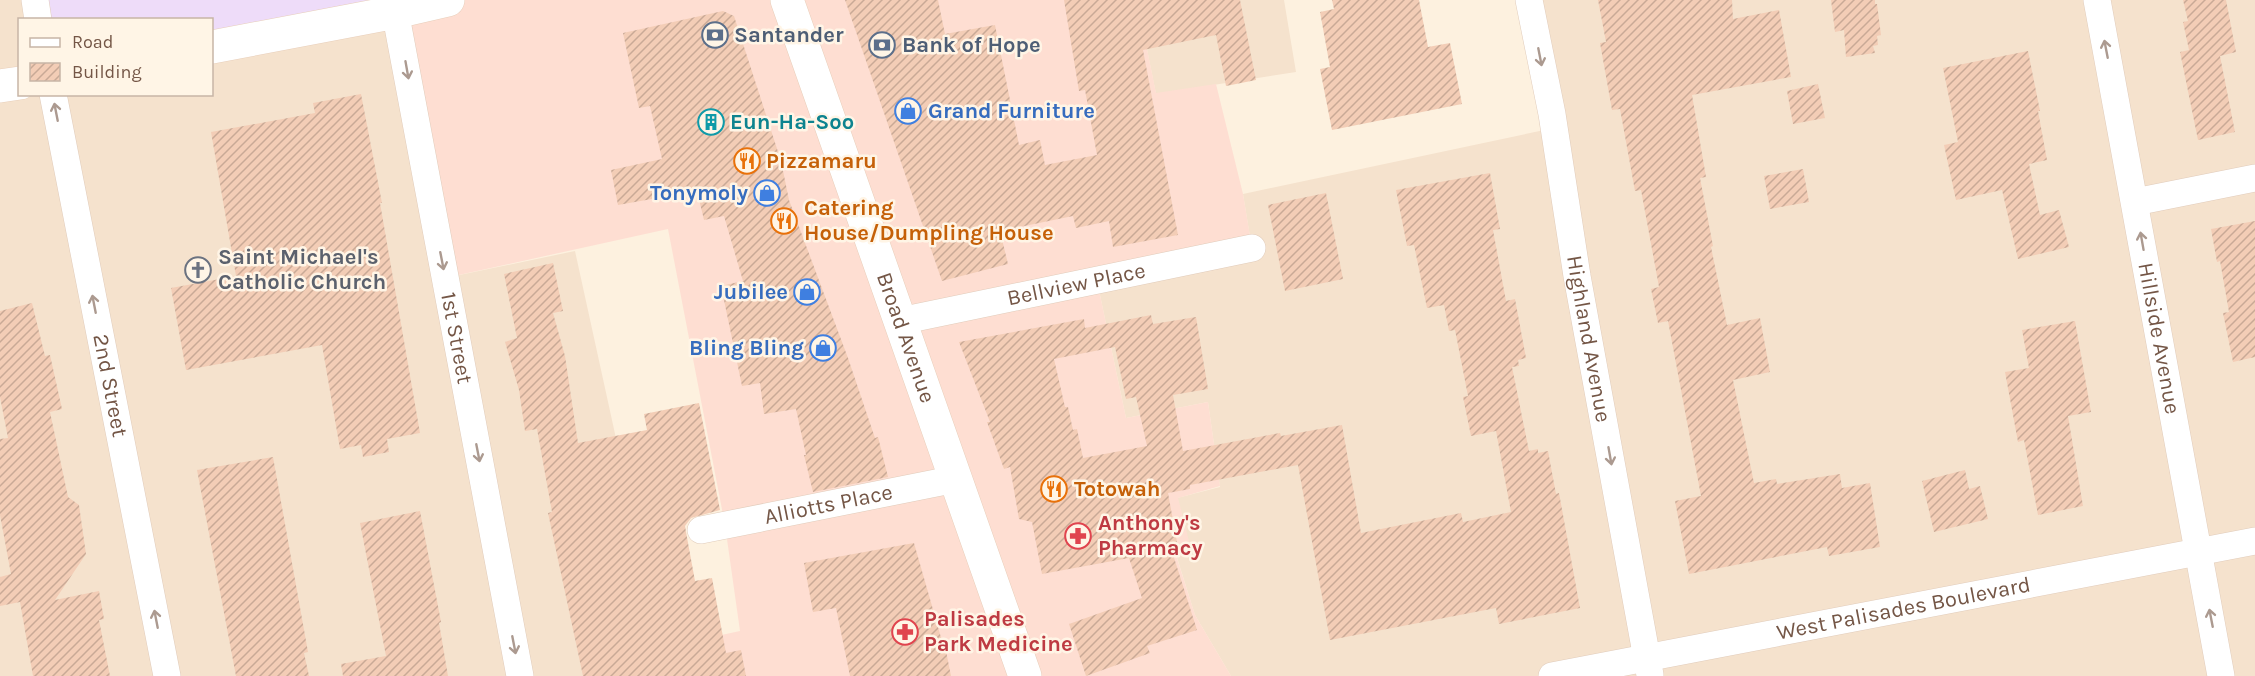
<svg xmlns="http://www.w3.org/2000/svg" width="2255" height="676" viewBox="0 0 2255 676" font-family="Karla,sans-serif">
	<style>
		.residential { fill: #f5e2cd }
		.commercial { fill: #feded2 }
		.education { fill: #eedcf9 }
		.building { fill: url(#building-hatch); fill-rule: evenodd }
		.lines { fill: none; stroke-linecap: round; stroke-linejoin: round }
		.street-casing { stroke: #e1ccbb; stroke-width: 28 }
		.secondary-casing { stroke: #e8cfbb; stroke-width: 34 }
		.street { stroke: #fff; stroke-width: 27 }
		.secondary { stroke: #fff; stroke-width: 33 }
		.oneway { stroke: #ac9a90 }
		.labels { text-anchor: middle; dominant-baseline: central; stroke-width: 5; stroke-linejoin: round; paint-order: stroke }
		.service-label { font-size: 22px; font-weight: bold; fill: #4e5e75; stroke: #fff5e6; text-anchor: start }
		.shop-label { font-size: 22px; font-weight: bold; fill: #366cbe; stroke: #fff5e6; text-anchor: end }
		.culture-label { font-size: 22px; font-weight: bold; fill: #0d838f; stroke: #fff5e6; text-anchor: start }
		.food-label { font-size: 22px; font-weight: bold; fill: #c56008; stroke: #fff5e6; text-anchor: start }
		.worship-label { font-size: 22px; font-weight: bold; fill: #5b616d; stroke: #fff5e6; text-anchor: start }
		.street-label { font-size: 22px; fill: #745646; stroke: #fff5e6 }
		.health-label { font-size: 22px; font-weight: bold; fill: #be3a42; stroke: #fff5e6; text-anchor: start }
	</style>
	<defs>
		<pattern id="building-hatch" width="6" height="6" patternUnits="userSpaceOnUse" patternTransform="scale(1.5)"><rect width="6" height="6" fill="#f3cdb6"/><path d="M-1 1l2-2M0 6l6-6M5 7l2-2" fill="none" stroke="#c9a996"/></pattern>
	</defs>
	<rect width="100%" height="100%" fill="#fdf1df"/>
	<g class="residential">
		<polygon points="0,0 35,0 38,19 20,20 20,94 212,94 212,47 396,12 445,278 575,251 668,676 0,676"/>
		<polygon points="1137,0 1284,0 1296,72 1156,94"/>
		<polygon points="1529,0 2255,0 2255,676 1231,676 1195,615 1174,548 1189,545 1177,498 1220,487 1208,402 1126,418 1097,281 1252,249 1243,194 1554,128"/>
	</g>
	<polygon class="commercial" points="393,0 1137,0 1156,93 1216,84 1243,194 1252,248 1097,281 1126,418 1208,402 1220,486 1178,498 1190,545 1174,549 1195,615 1231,676 668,676 661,648 740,631 725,525 668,229 445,278"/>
	<polygon class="education" points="35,0 394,0 212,47 212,20 38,19"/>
	<g class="building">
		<polygon points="845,0 938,0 945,34 995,25 1019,145 1040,140 1045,165 1097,155 1085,90 1079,91 1064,0 1240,0 1256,80 1226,86 1216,35 1143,50 1178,235 1113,247 1109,221 1076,228 1073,216 1000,231 1008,264 942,281"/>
		<polygon points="1332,0 1419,0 1428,47 1450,43 1462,104 1332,130 1320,69 1330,67 1320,12 1334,9"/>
		<polygon points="1598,0 1732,0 1733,19 1779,10 1791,77 1692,95 1706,177 1700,178 1713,246 1711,247 1727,325 1760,318 1770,372 1733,380 1754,483 1776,479 1777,484 1840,474 1842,488 1870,483 1880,547 1829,556 1827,547 1689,574 1675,501 1701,496 1668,321 1658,323 1651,289 1659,287 1641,190 1635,191 1620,109 1612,110 1600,43 1606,42"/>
		<polygon points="1831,0 1875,0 1875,4 1877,4 1881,35 1877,36 1878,45 1873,46 1875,53 1846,57 1844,30 1835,32"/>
		<polygon points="2183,0 2226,0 2236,52 2220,56 2235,132 2198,140 2180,52 2189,50 2183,22 2188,21"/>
		<polygon points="723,11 734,16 781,161 789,200 848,358 875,438 878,437 888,477 813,492 804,455 806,455 796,409 764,414 760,383 742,386 721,286 743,281 724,216 704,220 697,191 618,205 611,170 662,159 650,106 639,108 623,33"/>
		<polygon points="2028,51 2040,111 2038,111 2047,160 2029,164 2040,215 2059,210 2069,247 2018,259 2002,190 1956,200 1944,145 1958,142 1943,68"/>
		<polygon points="1818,84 1825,118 1793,124 1787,91"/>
		<polygon points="361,94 382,203 380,203 420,433 387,439 389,452 363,457 361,445 340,449 322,345 186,370 171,288 236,276 211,132 315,113 313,103"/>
		<polygon points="1803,169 1809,202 1770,209 1764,176"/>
		<path d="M1490 173 1500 229 1493 230 1506 301 1515 299 1526 358 1518 360 1519 366 1512 367 1529 451 1538 449V453L1548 451 1556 494 1559 493 1580 608 1499 624 1496 608 1330 640 1298 465 1190 485V489L1168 493 1177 542 1170 545 1197 630 1147 646 1150 653 1086 676 1069 624 1142 598 1129 558 1042 574 1032 522 1019 519 1010 467 1004 469 987 422H990L959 342 1084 319 1085 328 1151 315 1153 324 1196 317 1208 389 1173 395 1183 451 1280 433 1281 436 1342 425 1361 533 1461 513 1463 522 1511 512 1496 431 1471 436 1463 397 1468 396 1455 330 1449 331 1444 305 1427 308 1414 245 1407 246 1396 190ZM1115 347 1126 399 1136 397 1147 446 1083 458 1077 429 1073 430 1068 407H1065L1054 359Z"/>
		<polygon points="1326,193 1343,279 1285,291 1268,205"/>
		<polygon points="2255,221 2255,357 2233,362 2223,313 2229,312 2220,261 2217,262 2211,229"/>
		<polygon points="553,263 563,311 553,313 565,356 578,443 647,430 644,414 699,403 720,510 691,518 685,526 686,532 695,581 712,578 726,653 741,650 746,676 583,676 548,513 552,512 537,429 525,431 519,390 505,342 517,338 504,274"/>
		<polygon points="32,303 45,356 50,355 62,409 50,412 68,497 79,505 86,554 55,600 99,591 104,619 99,620 110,676 33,676 20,602 0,606 0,577 11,574 0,515 0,439 8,438 0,397 0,311"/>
		<polygon points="2075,321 2091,412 2068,416 2083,506 2038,515 2024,440 2018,442 2005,372 2029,368 2022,330"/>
		<polygon points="273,457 308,652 304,653 309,676 236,676 197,470"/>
		<polygon points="1965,470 1969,489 1980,486 1988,519 1934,532 1922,481"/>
		<polygon points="420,511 441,622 439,623 448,676 343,676 341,664 386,656 360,523"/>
		<polygon points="914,543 942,641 944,641 951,676 850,676 836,608 813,612 804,563"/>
	</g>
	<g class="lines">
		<g class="street-casing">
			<g id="street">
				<polyline points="35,0 38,20"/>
				<path id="s1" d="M393 0 520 676"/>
				<path id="s2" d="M1529 0 1552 114 1577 276 1650 675"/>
				<path id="s3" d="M2097 0 2221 676"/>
				<path id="s4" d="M53 94 167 676"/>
				<polyline points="2135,202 2255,178"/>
				<path id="s5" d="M900 321 1252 248"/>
				<path id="s6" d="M701 530 956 479"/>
				<path id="s7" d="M1552 676 2255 541"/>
			</g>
		</g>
		<g class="secondary-casing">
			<g id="secondary">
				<path id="s8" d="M787 0 1025 676"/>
				<polyline points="212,47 396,12 448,0"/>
				<polyline points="0,86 20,83"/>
			</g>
		</g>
		<use href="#street" class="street"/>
		<use href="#secondary" class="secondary"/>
	</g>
	<defs><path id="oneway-shaft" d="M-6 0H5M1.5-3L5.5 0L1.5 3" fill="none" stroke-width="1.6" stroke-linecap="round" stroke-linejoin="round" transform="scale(1.5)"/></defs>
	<g class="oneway">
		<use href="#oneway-shaft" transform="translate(2106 49) rotate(-101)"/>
		<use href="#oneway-shaft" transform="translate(1540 57) rotate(79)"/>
		<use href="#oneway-shaft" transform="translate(407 70) rotate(80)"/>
		<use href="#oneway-shaft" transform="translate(56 112) rotate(-101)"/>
		<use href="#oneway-shaft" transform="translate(2142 241) rotate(-100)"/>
		<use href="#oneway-shaft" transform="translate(442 261) rotate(79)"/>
		<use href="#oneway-shaft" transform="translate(94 304) rotate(-101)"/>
		<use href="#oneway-shaft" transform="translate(478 453) rotate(79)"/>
		<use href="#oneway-shaft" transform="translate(1610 456) rotate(80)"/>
		<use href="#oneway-shaft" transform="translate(2211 618) rotate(-101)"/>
		<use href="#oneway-shaft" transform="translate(156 619) rotate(-101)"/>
		<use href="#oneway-shaft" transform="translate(514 645) rotate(79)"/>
	</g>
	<defs>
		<g id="bank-ring" transform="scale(1.35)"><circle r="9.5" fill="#fff5e6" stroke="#5c6f8a" stroke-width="1.5"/><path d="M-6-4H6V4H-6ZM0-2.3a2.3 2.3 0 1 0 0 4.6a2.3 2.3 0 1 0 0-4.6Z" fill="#5c6f8a"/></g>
		<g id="shop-ring" transform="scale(1.35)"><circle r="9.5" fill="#fff5e6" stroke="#3f7fe0" stroke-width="1.5"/><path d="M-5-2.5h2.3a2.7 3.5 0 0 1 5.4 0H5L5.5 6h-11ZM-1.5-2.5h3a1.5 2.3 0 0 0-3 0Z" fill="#3f7fe0"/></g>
		<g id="building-ring" transform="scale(1.35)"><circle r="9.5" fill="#fff5e6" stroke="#0f9aa8" stroke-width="1.5"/><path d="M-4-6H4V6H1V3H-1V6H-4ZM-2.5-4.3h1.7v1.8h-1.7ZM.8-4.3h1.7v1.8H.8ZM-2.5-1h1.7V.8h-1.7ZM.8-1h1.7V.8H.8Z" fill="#0f9aa8"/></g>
		<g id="restaurant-ring" transform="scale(1.35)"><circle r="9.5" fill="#fff5e6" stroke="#e8710a" stroke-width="1.5"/><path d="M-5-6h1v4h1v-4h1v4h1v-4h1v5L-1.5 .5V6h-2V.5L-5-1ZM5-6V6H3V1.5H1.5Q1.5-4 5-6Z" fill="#e8710a"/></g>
		<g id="church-ring" transform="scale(1.35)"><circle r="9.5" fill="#fff5e6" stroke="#6b7280" stroke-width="1.5"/><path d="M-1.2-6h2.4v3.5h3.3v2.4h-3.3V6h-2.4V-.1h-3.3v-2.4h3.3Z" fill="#6b7280"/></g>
		<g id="pharmacy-ring" transform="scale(1.35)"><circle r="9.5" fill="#fff5e6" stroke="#e0444e" stroke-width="1.5"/><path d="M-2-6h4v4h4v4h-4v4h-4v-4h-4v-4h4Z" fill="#e0444e"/></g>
	</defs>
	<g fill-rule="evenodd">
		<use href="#bank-ring" x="715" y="35"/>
		<use href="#bank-ring" x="882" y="45"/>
		<use href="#shop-ring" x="908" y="111"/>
		<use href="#building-ring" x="711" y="122"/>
		<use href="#restaurant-ring" x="747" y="161"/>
		<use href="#shop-ring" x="767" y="193"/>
		<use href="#restaurant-ring" x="784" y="221"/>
		<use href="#church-ring" x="198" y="270"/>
		<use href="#shop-ring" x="807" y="292"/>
		<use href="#shop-ring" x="823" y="348"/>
		<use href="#restaurant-ring" x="1054" y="489"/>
		<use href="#pharmacy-ring" x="1078" y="536"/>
		<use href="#pharmacy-ring" x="905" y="632"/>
	</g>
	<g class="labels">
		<g class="service-label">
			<text x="734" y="35">Santander</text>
			<text x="902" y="45">Bank of Hope</text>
		</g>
		<g class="shop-label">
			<text x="928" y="111" text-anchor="start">Grand Furniture</text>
			<text x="748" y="193">Tonymoly</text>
			<text x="788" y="292">Jubilee</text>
			<text x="804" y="348">Bling Bling</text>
		</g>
		<g class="culture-label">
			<text x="730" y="122">Eun-Ha-Soo</text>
		</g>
		<g class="food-label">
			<text x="766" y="161">Pizzamaru</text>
			<text x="804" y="208">Catering<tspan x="804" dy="25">House/Dumpling House</tspan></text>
			<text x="1074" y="489">Totowah</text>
		</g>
		<g class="worship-label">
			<text x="218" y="257">Saint Michael's<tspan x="218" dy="25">Catholic Church</tspan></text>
		</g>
		<g class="street-label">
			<text stroke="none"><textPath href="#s5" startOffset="180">Bellview Place</textPath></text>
			<text stroke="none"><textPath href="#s1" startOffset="344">1st Street</textPath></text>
			<text stroke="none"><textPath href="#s8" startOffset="358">Broad Avenue</textPath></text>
			<text stroke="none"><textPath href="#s2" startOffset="344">Highland Avenue</textPath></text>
			<text stroke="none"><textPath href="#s3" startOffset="344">Hillside Avenue</textPath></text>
			<text stroke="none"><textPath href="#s4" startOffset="297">2nd Street</textPath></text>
			<text stroke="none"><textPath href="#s6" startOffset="130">Alliotts Place</textPath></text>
			<text stroke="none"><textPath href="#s7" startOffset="358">West Palisades Boulevard</textPath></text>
		</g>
		<g class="health-label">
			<text x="1098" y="523">Anthony's<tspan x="1098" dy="25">Pharmacy</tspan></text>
			<text x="924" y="619">Palisades<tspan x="924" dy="25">Park Medicine</tspan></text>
		</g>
	</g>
	<rect x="18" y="18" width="195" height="78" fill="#fff5e6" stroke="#c7b5a6" stroke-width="1.5"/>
	<rect x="30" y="38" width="30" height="9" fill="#ffffff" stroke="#c7b5a6" stroke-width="1.5"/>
	<text x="72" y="48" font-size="18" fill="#745646">Road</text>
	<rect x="30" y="63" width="30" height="18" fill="url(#building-hatch)" stroke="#c7b5a6" stroke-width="1.5"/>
	<text x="72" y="78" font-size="18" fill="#745646">Building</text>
</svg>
